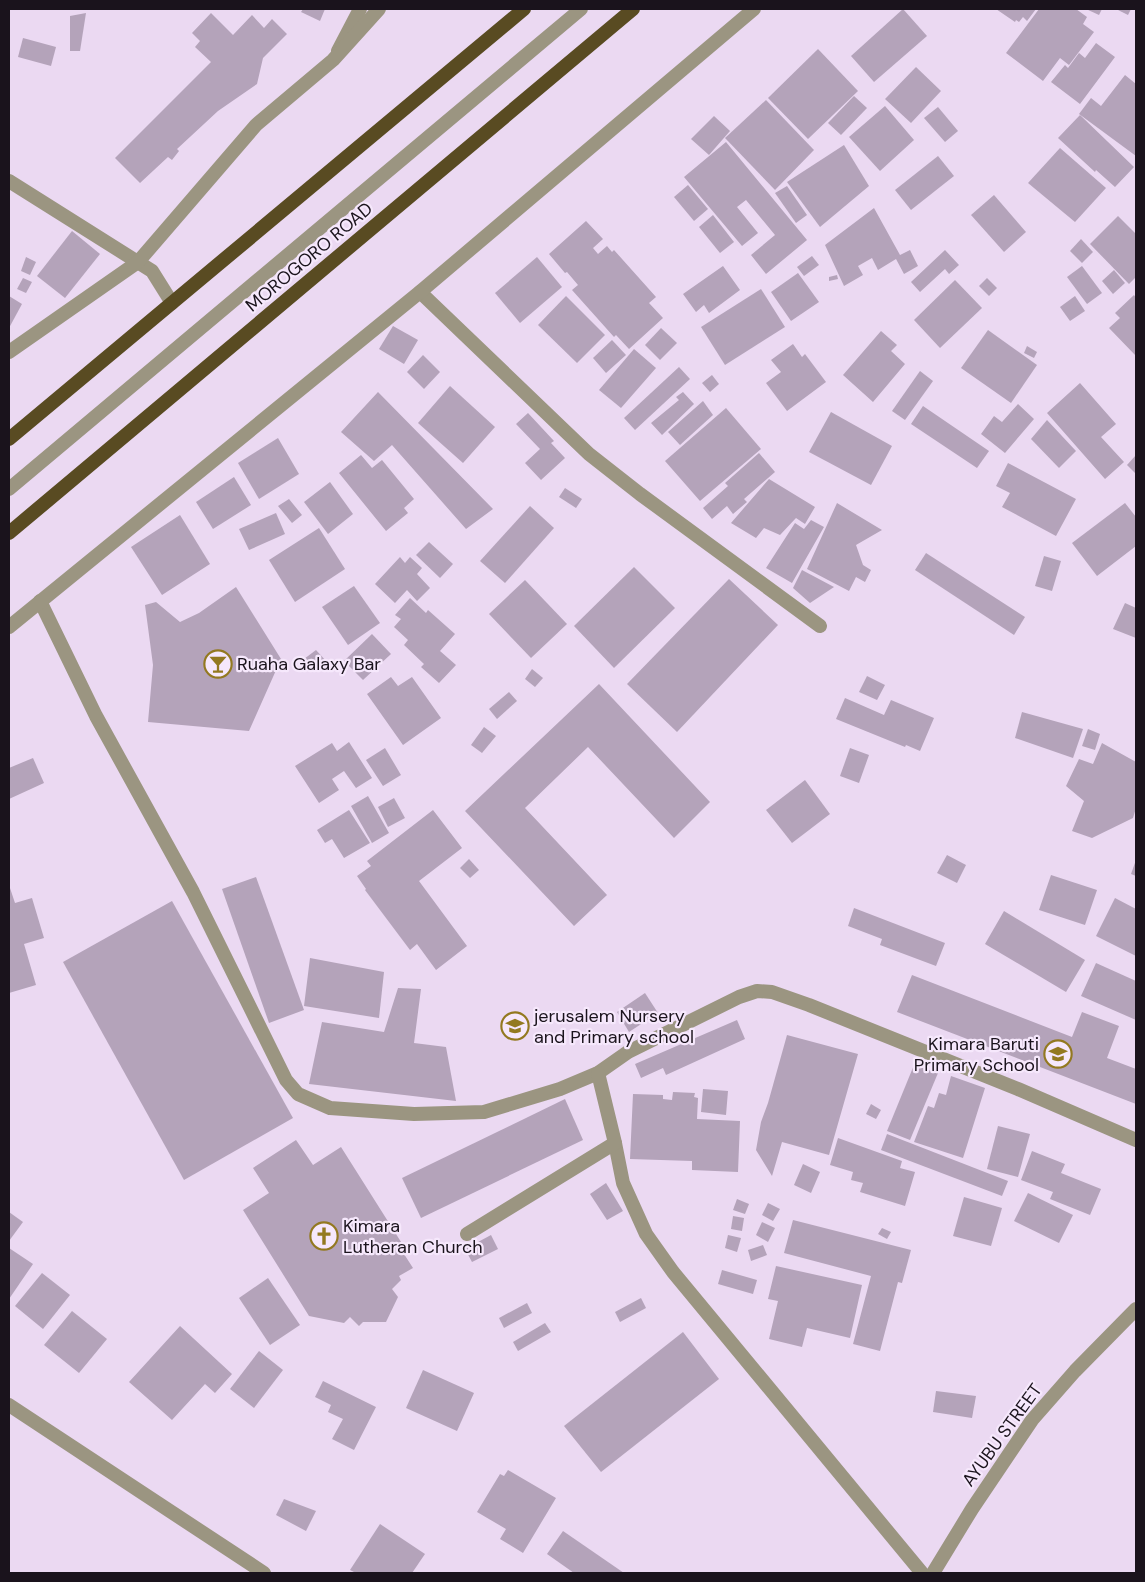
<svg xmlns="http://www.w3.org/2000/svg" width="1145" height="1582" viewBox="0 0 1145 1582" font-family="'DM Sans',sans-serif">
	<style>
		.building { fill: #b4a3ba }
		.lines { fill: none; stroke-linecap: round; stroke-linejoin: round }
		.service { stroke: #9b9581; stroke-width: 14 }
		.minor { stroke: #9b9581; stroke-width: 14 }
		.trunk { stroke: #594b22; stroke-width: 14 }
		.labels { text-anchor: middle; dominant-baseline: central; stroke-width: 4.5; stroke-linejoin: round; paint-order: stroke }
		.street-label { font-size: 18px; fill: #1a131c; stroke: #f6e8fc }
		.poi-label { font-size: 18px; fill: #1a131c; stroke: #f6e8fc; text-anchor: start }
	</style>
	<rect width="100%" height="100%" fill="#ebd9f2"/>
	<g class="building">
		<polygon points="303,9 325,9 320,21 301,12"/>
		<polygon points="903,9 927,36 874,82 851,56"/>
		<polygon points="996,9 1036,9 1027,21 1023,17 1019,22 1016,20 1015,22"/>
		<polygon points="1039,9 1076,9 1087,17 1083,24 1094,32 1069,65 1060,58 1043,81 1006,53"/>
		<polygon points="1086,9 1102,9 1099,15"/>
		<polygon points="1116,9 1131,9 1128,15"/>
		<polygon points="86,13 80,51 70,51 70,16"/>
		<polygon points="211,13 233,35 252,15 264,28 272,19 287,34 263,58 257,84 218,111 177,149 179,151 172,160 168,157 140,183 115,158 211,62 195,47 200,41 192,33"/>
		<polygon points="23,38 56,47 51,66 18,57"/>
		<polygon points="1096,43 1115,57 1080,104 1051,82 1065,65 1068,68 1079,53 1085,58"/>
		<polygon points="818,49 858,91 808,139 768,98"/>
		<polygon points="916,67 941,91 911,123 885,99"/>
		<polygon points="1125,75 1136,84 1136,156 1079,114 1091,98 1101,106"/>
		<polygon points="854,96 867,108 841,135 828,123"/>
		<polygon points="766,100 814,150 775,190 725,138"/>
		<polygon points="885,106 914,140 880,171 849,137"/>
		<polygon points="938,107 958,131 945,142 924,118"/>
		<polygon points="1080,115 1134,167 1115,187 1096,170 1095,172 1058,138"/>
		<polygon points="714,116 730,131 709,155 691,139"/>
		<polygon points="726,142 807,240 766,274 751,255 775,235 746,200 737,207 758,233 742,246 684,177"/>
		<polygon points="844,145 869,186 820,227 787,182"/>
		<polygon points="1060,148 1106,188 1075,222 1028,183"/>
		<polygon points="938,156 954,176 911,210 895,190"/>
		<polygon points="688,185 708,209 694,221 674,197"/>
		<polygon points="787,186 807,215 796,223 775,193"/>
		<polygon points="994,195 1026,232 1004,252 971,215"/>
		<polygon points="874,208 900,255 910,250 918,266 904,274 896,259 878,270 872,258 858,266 863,275 844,286 825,245"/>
		<polygon points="713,215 734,242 720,253 699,227"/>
		<polygon points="1118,216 1136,234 1136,277 1129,284 1090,244"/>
		<polygon points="586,221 603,239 593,248 598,254 607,246 612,252 614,250 656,297 649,303 663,318 629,349 616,335 614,337 572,290 578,285 567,272 565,273 549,254"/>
		<polygon points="72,231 100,254 65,298 37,276"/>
		<polygon points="1081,239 1093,252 1082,263 1070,251"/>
		<polygon points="945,250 959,265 949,274 945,269 920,292 911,282"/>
		<polygon points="812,256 819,265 804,276 797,267"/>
		<polygon points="26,257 36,262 30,275 21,271"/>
		<polygon points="537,257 562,287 520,323 495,293"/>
		<polygon points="723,266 740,290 709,313 704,305 696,312 683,294"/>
		<polygon points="1082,266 1102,293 1087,304 1067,277"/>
		<polygon points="1114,270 1125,283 1113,294 1102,281"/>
		<polygon points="798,273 819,302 791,321 771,292"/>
		<polygon points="837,275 838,279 829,281 829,277"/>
		<polygon points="23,278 32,282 26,293 17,289"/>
		<polygon points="987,278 997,288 989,296 979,286"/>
		<polygon points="955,280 982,308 940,348 914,320"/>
		<polygon points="761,289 785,327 725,365 701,327"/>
		<polygon points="1134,295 1136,298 1136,356 1109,328 1120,318 1115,313"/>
		<polygon points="9,296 22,304 9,328"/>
		<polygon points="566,296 605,335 577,363 538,325"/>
		<polygon points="1075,296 1085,311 1070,321 1060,307"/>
		<polygon points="393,326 418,340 404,364 379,349"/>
		<polygon points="661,328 677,343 660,360 645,345"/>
		<polygon points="988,330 1037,365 1011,403 961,368"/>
		<polygon points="881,331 897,345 891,351 905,364 873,402 843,375"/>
		<polygon points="612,340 626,355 606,373 593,358"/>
		<polygon points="793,344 802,357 805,354 826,382 787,411 766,383 781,372 771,360"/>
		<polygon points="1027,346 1037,352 1034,358 1024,353"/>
		<polygon points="634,349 656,368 621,408 599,390"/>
		<polygon points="423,355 440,372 424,389 407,372"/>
		<polygon points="679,367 690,379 635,430 624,418"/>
		<polygon points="920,371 933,381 905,420 892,411"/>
		<polygon points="712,375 719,384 710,392 702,383"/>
		<polygon points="1080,383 1116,424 1101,437 1124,462 1105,479 1047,413"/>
		<polygon points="450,386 495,427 463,463 418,423"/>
		<polygon points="378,392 493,509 466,529 392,445 374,461 341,432"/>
		<polygon points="683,392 694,404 662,435 651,423 679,400 676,397"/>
		<polygon points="703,401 713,415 680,445 668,432"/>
		<polygon points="1018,404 1034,419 1005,453 981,434 994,416 1002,422"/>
		<polygon points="923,406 989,451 977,468 911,424"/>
		<polygon points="726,408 761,449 700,501 665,461"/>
		<polygon points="831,412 892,446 871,485 809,452"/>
		<polygon points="528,413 554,441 551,443 565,458 541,480 525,463 540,449 516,424"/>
		<polygon points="1047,420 1076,451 1059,468 1031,439"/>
		<polygon points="278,438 299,474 259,499 238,463"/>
		<polygon points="759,453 775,472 744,499 747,502 733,514 727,506 712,519 703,508 728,486 725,483"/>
		<polygon points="361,455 372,468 382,460 414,499 404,508 408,513 386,531 339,473"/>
		<polygon points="1136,455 1136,474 1127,465"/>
		<polygon points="1008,463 1076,499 1056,536 1002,507 1010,493 996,486"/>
		<polygon points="234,477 251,505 213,529 196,502"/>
		<polygon points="769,479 815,507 805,524 796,518 780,535 764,528 756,538 731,523"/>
		<polygon points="330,482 353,514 328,534 304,502"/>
		<polygon points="565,488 582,499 576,508 559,497"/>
		<polygon points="289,499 302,515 292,523 278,506"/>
		<polygon points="837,503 882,530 856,545 863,565 871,570 865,582 856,577 849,591 807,569"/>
		<polygon points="1125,503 1136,517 1136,546 1097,576 1072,543"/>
		<polygon points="530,506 554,528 505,583 480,561"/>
		<polygon points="276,513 285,534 249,550 239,529"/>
		<polygon points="180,515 210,564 162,595 131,547"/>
		<polygon points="811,520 824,527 792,583 766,568 795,523 804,529"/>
		<polygon points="319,528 345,569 295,602 269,560"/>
		<polygon points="429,542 453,564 440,578 416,555"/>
		<polygon points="926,553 1025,617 1014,635 915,570"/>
		<polygon points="1044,556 1061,561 1052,591 1035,586"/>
		<polygon points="400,557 405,563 410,557 422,568 417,574 430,588 417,601 407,590 395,603 375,584"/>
		<polygon points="634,567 675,608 614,668 574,626"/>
		<polygon points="802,570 834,587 810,603 793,588"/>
		<polygon points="729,579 778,625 677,732 627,684"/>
		<polygon points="525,580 567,624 531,658 489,614"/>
		<polygon points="354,586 380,623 348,645 322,607"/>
		<polygon points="236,587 281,659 249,731 148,722 153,665 145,605 156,602 180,622 199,613"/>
		<polygon points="410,598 426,613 428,610 455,634 440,651 456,665 439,683 421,667 424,664 404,645 408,640 394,627 401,619 395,615"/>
		<polygon points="1125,603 1136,608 1136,638 1113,629"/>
		<polygon points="372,634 391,654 363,680 344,661"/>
		<polygon points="316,650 326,661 314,671 304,659"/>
		<polygon points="532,669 543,678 535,687 525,679"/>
		<polygon points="867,676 885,685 877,700 859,692"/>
		<polygon points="391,677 398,686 412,677 441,718 403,745 367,694"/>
		<polygon points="599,684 710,802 674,838 588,747 525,808 607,895 574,926 465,811"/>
		<polygon points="509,692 517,701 497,719 489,709"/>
		<polygon points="845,698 884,715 891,700 934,718 920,751 906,745 905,747 836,719"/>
		<polygon points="1022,712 1083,729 1073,758 1015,738"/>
		<polygon points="484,727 496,736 482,753 471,745"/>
		<polygon points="1088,729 1100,734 1095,750 1082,746"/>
		<polygon points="349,742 372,778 356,788 344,771 332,779 339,790 319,803 295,766 332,743 337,751"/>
		<polygon points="1102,743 1136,762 1136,808 1133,818 1092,838 1072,831 1084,801 1066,786 1079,759 1093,764"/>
		<polygon points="385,748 401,775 383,786 366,760"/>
		<polygon points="850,748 869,755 859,783 840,776"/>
		<polygon points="33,758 44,783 9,799 9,768"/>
		<polygon points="805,780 830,814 792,843 766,810"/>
		<polygon points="368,796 389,833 372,843 351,806"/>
		<polygon points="394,798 405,818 388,827 378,807"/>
		<polygon points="349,810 370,843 344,858 332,839 325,843 317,830"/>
		<polygon points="433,810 462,848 419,881 467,946 436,970 417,944 410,950 365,890 366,889 357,876 371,866 367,861"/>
		<polygon points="947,855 966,865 957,883 937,873"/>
		<polygon points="469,859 479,870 470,878 460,868"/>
		<polygon points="1136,860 1136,876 1131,874"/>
		<polygon points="1051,875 1097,890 1085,925 1039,910"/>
		<polygon points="256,877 304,1010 269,1023 222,889"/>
		<polygon points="9,885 15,903 32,898 44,938 24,944 36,985 9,993"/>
		<polygon points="1115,898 1136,909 1136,956 1096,936"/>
		<polygon points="172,901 293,1118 184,1180 63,962"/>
		<polygon points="854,908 945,943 936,966 880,945 882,939 848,926"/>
		<polygon points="1004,911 1085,960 1066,992 985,944"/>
		<polygon points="310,958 384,972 379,1018 304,1006"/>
		<polygon points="1096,963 1136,981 1136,1020 1081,996"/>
		<polygon points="912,975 1072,1037 1082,1012 1119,1026 1107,1058 1136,1069 1136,1104 897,1012"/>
		<polygon points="398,988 421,989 414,1043 446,1047 456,1101 309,1084 322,1022 384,1032"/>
		<polygon points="645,993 658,1013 629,1032 617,1012"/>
		<polygon points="737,1020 745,1039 666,1075 663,1068 641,1078 635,1064"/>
		<polygon points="787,1035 858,1054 829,1155 782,1142 772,1176 756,1150 761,1122 768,1103"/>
		<polygon points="914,1065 938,1073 910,1140 887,1131"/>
		<polygon points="951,1076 985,1088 963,1158 914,1142 928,1106 934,1108 939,1093 946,1095"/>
		<polygon points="703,1089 728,1091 726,1115 701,1112"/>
		<polygon points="673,1092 695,1093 694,1097 698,1098 697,1119 740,1121 738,1172 692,1170 692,1161 630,1159 633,1094 663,1095 663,1099 672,1100"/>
		<polygon points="565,1099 583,1140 421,1218 402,1178"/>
		<polygon points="871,1104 881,1110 876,1119 866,1114"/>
		<polygon points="998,1126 1030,1134 1018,1177 987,1169"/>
		<polygon points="887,1134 1008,1181 1002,1196 881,1150"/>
		<polygon points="838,1138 902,1161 900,1168 915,1172 905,1206 860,1192 863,1183 851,1180 853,1172 830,1165"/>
		<polygon points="296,1140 313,1165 341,1147 408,1253 404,1254 413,1268 399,1276 401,1280 392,1289 398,1297 386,1322 363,1322 359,1326 350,1317 344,1323 309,1316 243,1210 269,1193 253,1168"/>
		<polygon points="1032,1151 1065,1164 1061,1173 1101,1189 1090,1215 1050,1199 1053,1192 1021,1180"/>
		<polygon points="803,1164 820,1172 811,1193 794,1185"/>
		<polygon points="606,1183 623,1211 607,1220 590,1194"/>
		<polygon points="1028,1193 1073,1215 1059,1243 1014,1221"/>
		<polygon points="964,1197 1002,1208 991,1246 953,1236"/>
		<polygon points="737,1199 749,1204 745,1214 733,1210"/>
		<polygon points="768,1203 780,1209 773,1221 762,1215"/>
		<polygon points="9,1212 23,1222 9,1241"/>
		<polygon points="733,1216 744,1218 742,1231 731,1229"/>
		<polygon points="793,1220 911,1250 902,1283 898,1282 880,1351 853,1344 871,1276 784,1253"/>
		<polygon points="762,1222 775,1228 768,1242 756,1235"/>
		<polygon points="882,1228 891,1232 887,1239 878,1234"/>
		<polygon points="491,1235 498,1249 472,1262 465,1249"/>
		<polygon points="728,1235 741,1238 737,1252 725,1248"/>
		<polygon points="763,1245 767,1255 751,1261 748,1250"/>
		<polygon points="9,1248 33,1264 9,1299"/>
		<polygon points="776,1266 862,1285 850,1338 807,1328 802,1347 769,1339 778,1301 768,1299"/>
		<polygon points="722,1270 757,1280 753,1294 718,1284"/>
		<polygon points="42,1273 70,1295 43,1329 15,1306"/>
		<polygon points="268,1278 300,1325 270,1345 239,1298"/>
		<polygon points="641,1298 646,1308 620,1322 615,1312"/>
		<polygon points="527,1303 532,1313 504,1328 499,1318"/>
		<polygon points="72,1311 107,1339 79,1373 44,1345"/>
		<polygon points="545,1323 551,1332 518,1351 513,1342"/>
		<polygon points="180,1326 232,1374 215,1393 205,1384 172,1420 129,1382"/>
		<polygon points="683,1332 719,1379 601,1472 564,1426"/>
		<polygon points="259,1351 283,1370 254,1408 230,1389"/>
		<polygon points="423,1370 474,1393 457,1431 406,1408"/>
		<polygon points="323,1381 376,1407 354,1450 332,1439 343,1419 328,1412 331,1405 315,1397"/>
		<polygon points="936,1391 976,1396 972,1418 933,1412"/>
		<polygon points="508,1470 556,1498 523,1553 500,1539 506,1529 477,1512 500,1474 504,1476"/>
		<polygon points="284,1499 316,1511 306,1531 276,1515"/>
		<polygon points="380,1524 425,1554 412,1573 356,1573 350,1570"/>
		<polygon points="563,1531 624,1573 574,1573 547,1554"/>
	</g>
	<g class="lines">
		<g class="service">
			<polyline points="338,51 360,9"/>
			<polyline points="9,489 581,9"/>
			<polyline points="40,601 96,716 193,892 286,1080 298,1094 330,1108 414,1114 484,1112 560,1089 598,1073 628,1052 739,997 757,991 772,992 809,1005 1018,1089 1136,1140"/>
			<polyline points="615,1143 623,1183 646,1234 673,1272 922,1573"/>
			<polyline points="467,1234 615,1143 598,1073"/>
		</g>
		<g class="minor">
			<polyline points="9,181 152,271 172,303"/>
			<polyline points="420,292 589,454 640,494 820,626"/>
			<polyline points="9,352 138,262 256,125 333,60 379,9"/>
			<polyline points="9,627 420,292 754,9"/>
			<polyline points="9,1405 264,1573"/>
			<polyline points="933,1573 972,1509 1032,1420 1075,1371 1136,1309"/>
		</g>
		<g class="trunk">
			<polyline points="9,439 524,9"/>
			<polyline points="9,533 633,9"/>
		</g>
	</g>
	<defs>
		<g id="bar-ring" transform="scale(1.4375)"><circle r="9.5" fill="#f6e8fc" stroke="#937920" stroke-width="1.5"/><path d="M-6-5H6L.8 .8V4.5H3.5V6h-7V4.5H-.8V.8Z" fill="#937920"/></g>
		<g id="school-ring" transform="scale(1.4375)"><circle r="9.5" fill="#f6e8fc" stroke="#937920" stroke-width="1.5"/><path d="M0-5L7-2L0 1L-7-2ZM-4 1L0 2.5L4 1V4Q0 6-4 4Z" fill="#937920"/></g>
		<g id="church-ring" transform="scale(1.4375)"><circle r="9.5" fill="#f6e8fc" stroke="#937920" stroke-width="1.5"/><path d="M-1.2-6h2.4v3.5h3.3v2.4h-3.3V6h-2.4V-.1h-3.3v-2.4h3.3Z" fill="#937920"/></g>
	</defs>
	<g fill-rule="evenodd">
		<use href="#bar-ring" x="218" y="664"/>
		<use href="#school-ring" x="515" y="1026"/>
		<use href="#school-ring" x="1058" y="1054"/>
		<use href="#church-ring" x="324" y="1236"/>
	</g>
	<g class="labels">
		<g class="street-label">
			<text transform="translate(309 257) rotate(-40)">MOROGORO ROAD</text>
			<text transform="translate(1002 1435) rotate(-54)">AYUBU STREET</text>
		</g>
		<g class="poi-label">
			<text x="237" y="664">Ruaha Galaxy Bar</text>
			<text x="534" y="1016">jerusalem Nursery<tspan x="534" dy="21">and Primary school</tspan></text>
			<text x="1039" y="1044" text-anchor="end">Kimara Baruti<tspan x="1039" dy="21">Primary School</tspan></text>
			<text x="343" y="1226">Kimara<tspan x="343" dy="21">Lutheran Church</tspan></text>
		</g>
	</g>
	<rect width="1145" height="1582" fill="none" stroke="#1a131c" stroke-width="20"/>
</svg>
